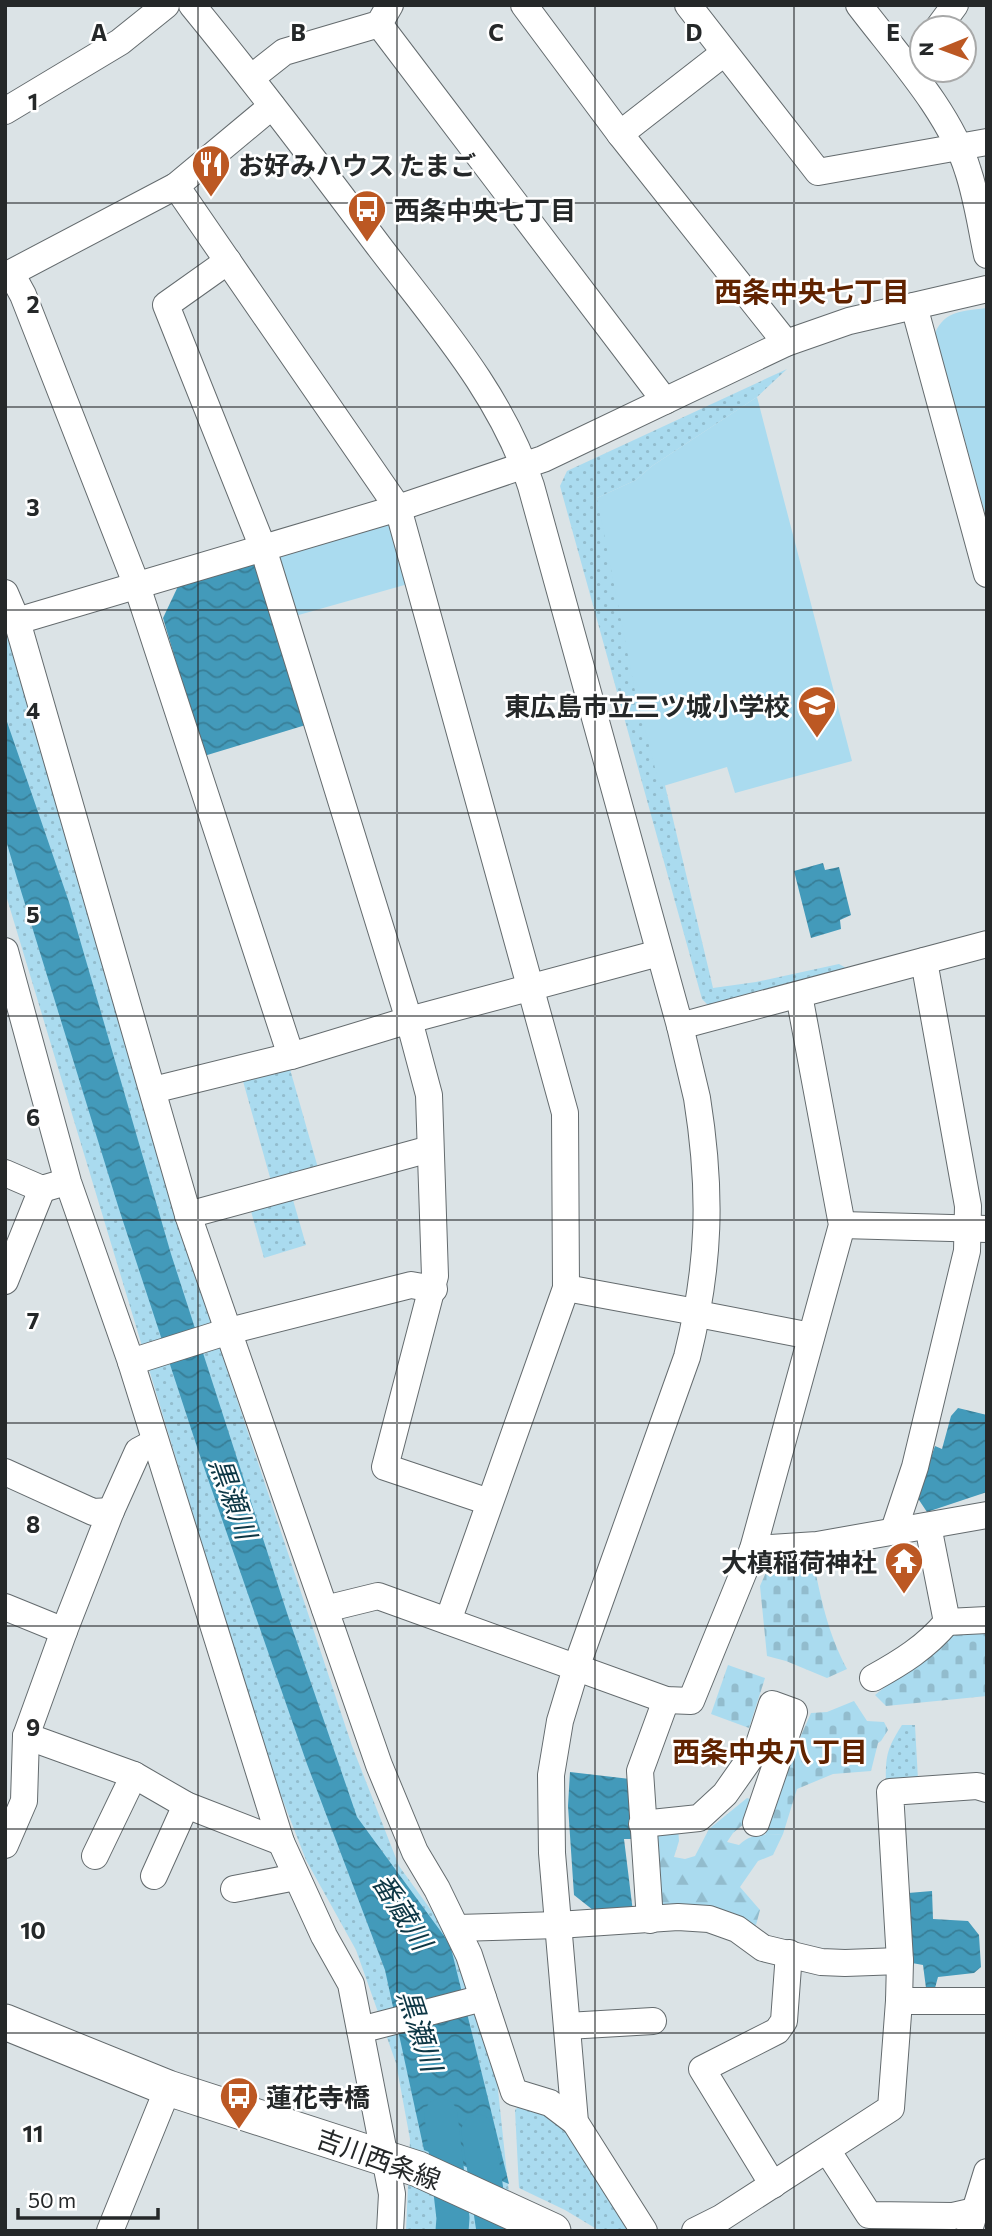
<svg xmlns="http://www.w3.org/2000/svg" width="992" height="2236" viewBox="0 0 992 2236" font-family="Commissioner,'Noto Sans JP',sans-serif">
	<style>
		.grass { fill: url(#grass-dots) }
		.forest { fill: url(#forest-firs) }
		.cemetery { fill: url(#cemetery-stones) }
		.park { fill: #aadbef }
		.water { fill: url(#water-waves) }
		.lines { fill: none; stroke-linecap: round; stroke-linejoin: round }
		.river { stroke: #439aba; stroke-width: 33 }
		.minor-casing { stroke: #646b6e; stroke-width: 28 }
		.major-casing { stroke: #646b6e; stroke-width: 37 }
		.minor { stroke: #fff; stroke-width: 26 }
		.major { stroke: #fff; stroke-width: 35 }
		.grid { fill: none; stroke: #252829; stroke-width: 2; stroke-opacity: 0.55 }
		.labels { text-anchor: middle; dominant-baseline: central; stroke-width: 5; stroke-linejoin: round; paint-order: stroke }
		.poi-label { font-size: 26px; font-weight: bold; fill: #252829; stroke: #fff; text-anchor: start }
		.street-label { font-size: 26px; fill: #252829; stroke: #fff }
		.neighbourhood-label { font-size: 28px; font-weight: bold; fill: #612300; stroke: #fff }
		.water-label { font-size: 28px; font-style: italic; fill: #0e3745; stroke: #fff }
		.grid-label { font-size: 23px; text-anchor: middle; font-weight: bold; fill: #252829; stroke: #fff; stroke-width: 5; stroke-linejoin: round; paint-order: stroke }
	</style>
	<defs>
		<pattern id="grass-dots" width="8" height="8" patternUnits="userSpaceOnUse" patternTransform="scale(1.75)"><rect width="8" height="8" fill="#aadbef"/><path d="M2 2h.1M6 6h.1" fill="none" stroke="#92bccd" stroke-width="1.8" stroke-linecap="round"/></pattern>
		<pattern id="forest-firs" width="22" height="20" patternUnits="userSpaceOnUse" patternTransform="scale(1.75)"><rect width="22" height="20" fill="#aadbef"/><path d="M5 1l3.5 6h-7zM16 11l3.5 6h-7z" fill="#92bccd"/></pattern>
		<pattern id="cemetery-stones" width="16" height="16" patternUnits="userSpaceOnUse" patternTransform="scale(1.75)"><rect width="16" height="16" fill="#aadbef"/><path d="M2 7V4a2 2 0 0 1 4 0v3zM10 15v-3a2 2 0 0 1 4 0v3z" fill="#92bccd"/></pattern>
		<pattern id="water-waves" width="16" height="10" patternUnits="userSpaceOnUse" patternTransform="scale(1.75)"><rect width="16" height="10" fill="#439aba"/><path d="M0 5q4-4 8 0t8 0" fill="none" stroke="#387e97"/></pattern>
	</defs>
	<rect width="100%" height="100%" fill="#dbe3e6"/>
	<g class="grass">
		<polygon points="787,369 757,397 652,466 636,480 597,498 713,988 756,982 839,964 846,968 844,973 712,1009 702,999 560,486 567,471"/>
		<polygon points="5,629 29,700 206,1306 352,1746 399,1866 460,1950 494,2052 513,2231 406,2231 410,2139 396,2063 356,1950 306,1860 266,1757 5,892"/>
		<polygon points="288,1062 318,1168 271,1181 241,1074"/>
		<polygon points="291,1193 306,1245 264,1258 249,1204"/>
		<path d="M902 1725H915L918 1780 886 1782C885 1755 888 1747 902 1725Z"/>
		<polygon points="520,2105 555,2117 569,2130 633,2231 600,2231 565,2210 519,2188 515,2110"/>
	</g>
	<path class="forest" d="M747 1798 756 1801 745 1823 733 1833 727 1842 739 1845C753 1832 765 1835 783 1834L773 1855 758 1861 740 1887 760 1910 756 1925 745 1927 723 1910H663L655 1890V1831L678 1827 679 1841 674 1857 685 1859 695 1856 709 1829Z"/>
	<g class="cemetery">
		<path d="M813 1560C821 1599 828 1634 847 1669L827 1678 786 1661 767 1656 760 1586 767 1570Z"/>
		<polygon points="987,1629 987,1696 886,1706 875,1695 950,1634"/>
		<polygon points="728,1665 765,1678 749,1728 711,1714"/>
		<polygon points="854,1701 867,1721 884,1722 888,1730 881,1741 878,1743 871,1771 833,1774 797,1789 783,1834 766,1835 764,1830 780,1783 811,1713 827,1712"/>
	</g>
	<g class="park">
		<path d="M987 308V520L935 333C945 310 964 311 987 308Z"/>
		<polygon points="757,397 852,761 735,793 727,767 660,787 635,691 597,498 636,480 652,466"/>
		<polygon points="385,521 392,527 408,584 295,616 277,557"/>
	</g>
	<g class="water">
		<polygon points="247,561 260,568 309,724 204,756 163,618 181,580"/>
		<polygon points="5,716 69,902 171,1254 288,1616 357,1817 450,1944 509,2184 424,2150 385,1970 307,1764 199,1453 119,1209 17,878 5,837"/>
		<polygon points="823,863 825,870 839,867 851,915 840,920 841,929 811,938 794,871"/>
		<polygon points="958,1408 987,1415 987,1492 927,1512 917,1497 935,1446 942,1449 951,1416"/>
		<polygon points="570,1772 630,1779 635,1839 624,1839 633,1912 598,1914 574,1895 568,1806"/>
		<polygon points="932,1891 933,1919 968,1921 979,1935 981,1967 974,1973 938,1977 935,1988 926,1988 923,1965 912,1963 908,1893"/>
	</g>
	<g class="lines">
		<g class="river">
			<polyline points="441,2115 453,2218 452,2231"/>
			<polyline points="478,2131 493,2231"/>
		</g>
		<g class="minor-casing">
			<g id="minor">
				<path d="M192 5C256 83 317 164 378 245 435 320 502 395 531 486L680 1026 697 1098C712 1192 710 1265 687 1357L576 1668 560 1721 551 1775 552 1853 575 2122 644 2231"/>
				<polyline points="524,5 620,134 786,343"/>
				<polyline points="688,5 818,172 987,142"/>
				<path d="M859 5C896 54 950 112 968 171 977 198 981 227 987 255"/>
				<polyline points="379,24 665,401"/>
				<polyline points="938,28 955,5"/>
				<polyline points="251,78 284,52 379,24 390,5"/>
				<polyline points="5,111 120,42 166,5"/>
				<polyline points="620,134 724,53"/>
				<polyline points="176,186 398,508 565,1113 566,1288 448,1621"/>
				<polyline points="228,261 166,305 263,548 409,1020 429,1095 435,1276 385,1467 489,1502"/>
				<polyline points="11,273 23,295 137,586 291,1056"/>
				<polyline points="5,276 176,186 272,106"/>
				<polyline points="914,306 987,574"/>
				<polyline points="5,593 17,621 188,1215 379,1765 415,1852 437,1889 469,1955 514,2092 550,2103 575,2122"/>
				<polyline points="17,621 398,508 543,459 786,343 849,321 987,289"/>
				<polyline points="5,951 68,1182 131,1362 281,1842 324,1936 351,1984 392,2194 390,2231"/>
				<polyline points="680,1026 987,944"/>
				<polyline points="153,1090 291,1056 409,1020 659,953"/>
				<polyline points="5,1173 42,1189 59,1184"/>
				<polyline points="188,1215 430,1149"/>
				<polyline points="842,1225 987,1229"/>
				<polyline points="5,1281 42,1189"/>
				<polyline points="566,1288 685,1310 698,1314 811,1336"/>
				<polyline points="131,1362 229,1331 411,1285 434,1289"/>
				<polyline points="5,1472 93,1512 111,1511"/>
				<polyline points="928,1526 947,1622 987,1620"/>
				<polyline points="894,1530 915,1467 967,1251 968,1206 924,961"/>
				<polyline points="753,1549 817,1545 987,1515"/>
				<polyline points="5,1607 64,1631"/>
				<polyline points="325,1609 378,1596 666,1700 691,1701 753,1549 842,1225 799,995"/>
				<path d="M873 1678C902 1662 926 1647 947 1622"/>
				<polyline points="26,1736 134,1775 186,1805 281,1842"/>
				<polyline points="642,1824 699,1818 725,1794 758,1747 772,1704 794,1712 756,1823"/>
				<polyline points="5,1845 24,1801 26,1736 64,1631 111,1511 138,1451 155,1442"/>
				<polyline points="95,1856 134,1775"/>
				<polyline points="154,1876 186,1805"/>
				<polyline points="234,1889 296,1877"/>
				<polyline points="650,1920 640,1771 666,1700"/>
				<polyline points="457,1928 558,1925 678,1917 709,1919 737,1929 763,1948 821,1962 845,1963 900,1961"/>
				<polyline points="899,2001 987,2001"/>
				<polyline points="567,2026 653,2021"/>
				<polyline points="360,2030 483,1998"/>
				<polyline points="827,2150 869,2215 953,2216 975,2211"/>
				<polyline points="773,2185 702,2069 777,2031 784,2021 789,1953"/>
				<polyline points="970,2227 987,2172"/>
				<polyline points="110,2231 168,2088"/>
				<polyline points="695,2231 721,2218 891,2108 899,2001 900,1961 890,1792 977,1786 987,1789"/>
			</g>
		</g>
		<g class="major-casing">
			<polyline id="major" points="5,2022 168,2088 418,2169 553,2231"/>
		</g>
		<use href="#minor" class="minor"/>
		<use href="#major" class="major"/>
	</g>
	<path class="grid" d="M198 5V2231M397 5V2231M595 5V2231M794 5V2231M5 203H987M5 407H987M5 610H987M5 813H987M5 1016H987M5 1220H987M5 1423H987M5 1626H987M5 1829H987M5 2033H987"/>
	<defs>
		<g id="restaurant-pin" transform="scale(2.0125)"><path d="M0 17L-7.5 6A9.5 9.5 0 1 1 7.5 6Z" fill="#bc5823" stroke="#fff"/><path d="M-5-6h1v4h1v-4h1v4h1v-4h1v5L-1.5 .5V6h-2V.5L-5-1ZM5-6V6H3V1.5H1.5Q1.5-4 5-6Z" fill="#fff"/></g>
		<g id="bus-pin" transform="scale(2.0125)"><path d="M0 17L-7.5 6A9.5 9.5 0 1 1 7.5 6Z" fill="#bc5823" stroke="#fff"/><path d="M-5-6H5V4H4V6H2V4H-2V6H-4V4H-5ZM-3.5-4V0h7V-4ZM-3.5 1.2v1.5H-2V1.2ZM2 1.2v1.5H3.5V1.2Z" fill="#fff"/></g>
		<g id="school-pin" transform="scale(2.0125)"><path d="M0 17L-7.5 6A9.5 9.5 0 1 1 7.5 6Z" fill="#bc5823" stroke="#fff"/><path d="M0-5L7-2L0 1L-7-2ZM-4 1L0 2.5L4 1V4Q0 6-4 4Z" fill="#fff"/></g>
		<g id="temple-pin" transform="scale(2.0125)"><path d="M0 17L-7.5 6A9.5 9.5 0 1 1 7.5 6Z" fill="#bc5823" stroke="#fff"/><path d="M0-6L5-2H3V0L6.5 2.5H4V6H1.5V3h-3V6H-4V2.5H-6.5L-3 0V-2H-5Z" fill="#fff"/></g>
	</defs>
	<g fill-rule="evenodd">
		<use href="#restaurant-pin" x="211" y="164"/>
		<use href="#bus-pin" x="367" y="209"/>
		<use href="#school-pin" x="817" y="705"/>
		<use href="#temple-pin" x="904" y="1561"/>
		<use href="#bus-pin" x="239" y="2096"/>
	</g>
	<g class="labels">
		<g class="poi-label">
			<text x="238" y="164">お好みハウス たまご</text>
			<text x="394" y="209">西条中央七丁目</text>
			<text x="790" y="705" text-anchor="end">東広島市立三ツ城小学校</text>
			<text x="877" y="1561" text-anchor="end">大槙稲荷神社</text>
			<text x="266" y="2096">蓮花寺橋</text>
		</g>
		<g class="street-label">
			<text transform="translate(379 2158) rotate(20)">吉川西条線</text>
		</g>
		<g class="neighbourhood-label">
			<text x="812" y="291">西条中央七丁目</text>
			<text x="770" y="1751">西条中央八丁目</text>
		</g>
		<g class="water-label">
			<text transform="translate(234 1498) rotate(70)">黒瀬川</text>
			<text transform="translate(403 1911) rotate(58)">番蔵川</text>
			<text transform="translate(421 2030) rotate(72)">黒瀬川</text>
		</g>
	</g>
	<g class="grid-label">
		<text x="99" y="41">A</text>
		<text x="298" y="41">B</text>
		<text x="496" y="41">C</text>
		<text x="694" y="41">D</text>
		<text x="893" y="41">E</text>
		<text x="33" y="110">1</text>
		<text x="33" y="313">2</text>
		<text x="33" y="516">3</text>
		<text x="33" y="719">4</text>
		<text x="33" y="923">5</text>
		<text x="33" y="1126">6</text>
		<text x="33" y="1329">7</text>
		<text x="33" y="1533">8</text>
		<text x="33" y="1736">9</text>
		<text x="33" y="1939">10</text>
		<text x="33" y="2142">11</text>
	</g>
	<rect width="992" height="2236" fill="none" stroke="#252829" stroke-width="14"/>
	<g transform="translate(943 49) rotate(269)"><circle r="33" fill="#ffffff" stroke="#a8a9a9" stroke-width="2"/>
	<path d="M0-5L12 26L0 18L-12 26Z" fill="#bc5823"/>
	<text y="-10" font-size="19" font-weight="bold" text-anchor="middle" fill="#252829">N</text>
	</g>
	<path d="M18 2208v10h140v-10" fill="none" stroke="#252829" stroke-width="3.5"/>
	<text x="28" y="2208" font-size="21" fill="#252829" stroke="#ffffff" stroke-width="5" paint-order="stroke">50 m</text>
</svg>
